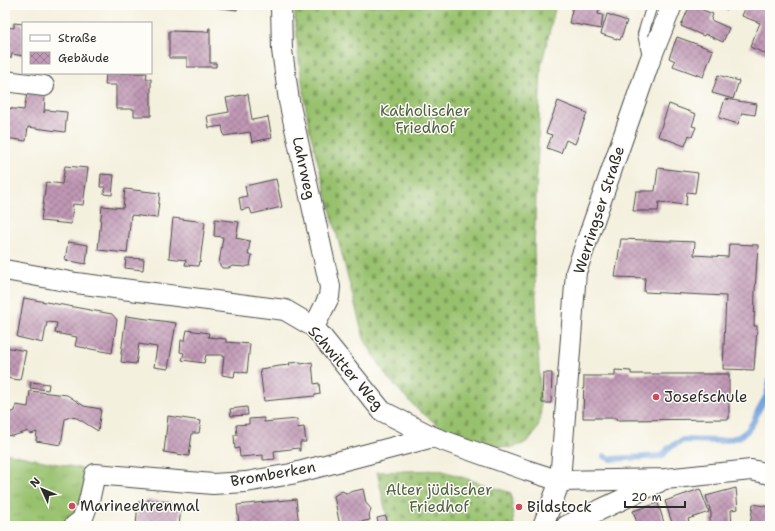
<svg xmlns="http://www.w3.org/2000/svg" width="775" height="531" viewBox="0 0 775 531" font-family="'Shantell Sans',sans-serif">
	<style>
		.grass { fill: url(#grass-tufts); stroke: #62764c }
		.cemetery { fill: url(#cemetery-stones); stroke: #62764c }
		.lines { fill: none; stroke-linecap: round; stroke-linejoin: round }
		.stream { stroke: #6f9fd9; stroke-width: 6 }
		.building { fill: url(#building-cross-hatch) }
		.lane-casing { stroke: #494946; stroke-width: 12 }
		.street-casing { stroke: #494946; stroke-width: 22 }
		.lane { stroke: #fff; stroke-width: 10 }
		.street { stroke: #fff; stroke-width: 20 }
		.poi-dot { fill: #d1495b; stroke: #fdfcf7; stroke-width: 1.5 }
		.labels { text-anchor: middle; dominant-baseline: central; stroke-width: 3; stroke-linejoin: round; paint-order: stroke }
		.park-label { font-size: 15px; fill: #516042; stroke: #fdfcf7 }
		.street-label { font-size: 15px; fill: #2b2b2b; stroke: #fdfcf7 }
		.poi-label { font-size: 15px; fill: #2b2b2b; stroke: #fdfcf7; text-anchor: start }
	</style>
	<defs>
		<pattern id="grass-tufts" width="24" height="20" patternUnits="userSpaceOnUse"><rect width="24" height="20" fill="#98c16d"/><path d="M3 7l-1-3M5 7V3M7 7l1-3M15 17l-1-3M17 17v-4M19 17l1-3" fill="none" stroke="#7c9d5a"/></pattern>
		<pattern id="cemetery-stones" width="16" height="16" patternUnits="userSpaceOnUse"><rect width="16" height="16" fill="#98c16d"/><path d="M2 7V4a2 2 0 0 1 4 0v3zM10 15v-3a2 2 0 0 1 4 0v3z" fill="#7c9d5a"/></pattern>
		<pattern id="building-cross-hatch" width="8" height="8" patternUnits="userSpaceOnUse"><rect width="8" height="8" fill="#c098b5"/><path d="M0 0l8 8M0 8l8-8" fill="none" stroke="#9c7c93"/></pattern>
	</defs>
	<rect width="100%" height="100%" fill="#fdfcf7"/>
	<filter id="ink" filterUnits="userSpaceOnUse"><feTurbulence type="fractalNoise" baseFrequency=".025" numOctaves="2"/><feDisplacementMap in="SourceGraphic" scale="8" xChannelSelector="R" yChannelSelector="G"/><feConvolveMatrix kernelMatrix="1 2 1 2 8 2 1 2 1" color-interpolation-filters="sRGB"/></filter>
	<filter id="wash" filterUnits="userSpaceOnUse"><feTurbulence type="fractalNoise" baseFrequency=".012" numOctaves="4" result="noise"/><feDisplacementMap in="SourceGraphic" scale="16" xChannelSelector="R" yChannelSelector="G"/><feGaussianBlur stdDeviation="0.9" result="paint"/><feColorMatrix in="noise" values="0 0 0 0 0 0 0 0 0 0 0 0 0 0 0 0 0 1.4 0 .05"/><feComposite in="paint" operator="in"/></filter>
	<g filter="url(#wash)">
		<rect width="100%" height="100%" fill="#f4f0de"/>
		<polygon class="grass" points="5,453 93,471 70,526 5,526"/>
		<g class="cemetery">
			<polygon points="294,5 556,5 541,66 534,250 541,417 537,429 529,440 523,444 510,448 484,444 443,429 416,408 387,377 364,339 309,128 299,62"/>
			<polygon points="440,470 511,493 514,526 389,526 377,472"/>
		</g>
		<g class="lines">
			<polyline class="stream" points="604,456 611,459 662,456 670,447 683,440 722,441 739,437 747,431 754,421 758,411 767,395 770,380"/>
		</g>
		<g id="blocks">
			<g class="building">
				<polygon points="200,5 238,5 237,10"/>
				<polygon points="573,5 600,5 598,14 603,15 601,29 569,23"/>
				<polygon points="690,5 713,14 711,20 729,28 723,42 705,34 704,36 681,26"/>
				<polygon points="713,5 729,5 727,10"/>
				<polygon points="746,5 766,5 770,6 769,55 750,47 760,23 742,16"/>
				<polygon points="607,14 627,21 620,40 601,34"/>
				<polygon points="14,23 23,24 23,56 12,54 11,58 5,57 5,27 14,28"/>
				<polygon points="209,28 210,28 210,63 216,63 216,67 187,67 187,58 169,58 169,31 208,32"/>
				<polygon points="677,37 713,50 703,77 673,66 675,61 669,58"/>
				<polygon points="106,73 147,73 146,79 151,79 151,116 134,116 134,109 116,109 116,85 105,85"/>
				<polygon points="718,75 739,81 733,99 712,93"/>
				<polygon points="27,93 45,95 44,113 45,110 67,112 65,132 28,127 26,141 5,138 5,108 24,110"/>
				<polygon points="248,94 252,120 268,117 272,138 252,142 250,132 224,136 222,126 209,128 207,116 229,112 226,98"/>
				<polygon points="725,99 757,104 755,115 742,113 738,124 719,118"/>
				<polygon points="558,101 587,113 575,144 566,140 561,153 547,148 552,135 546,133"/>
				<polygon points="669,104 696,114 692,126 696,127 692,137 689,135 685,146 658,136"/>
				<polygon points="65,166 88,168 83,205 73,204 71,224 41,221 46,182 62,184"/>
				<polygon points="658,168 698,173 695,193 687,192 686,205 659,202 658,211 633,211 636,191 655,191"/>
				<polygon points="101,174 114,175 112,195 104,194 105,187 100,187"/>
				<polygon points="276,179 282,207 252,214 250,208 241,210 239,198 247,196 245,186"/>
				<polygon points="125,189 160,193 157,218 131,215 127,253 98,250 102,206 123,208"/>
				<polygon points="173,218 205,222 200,262 199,261 198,266 185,265 186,260 169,258"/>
				<polygon points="215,219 239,222 236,238 250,241 248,255 252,255 250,266 247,266 246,267 232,266 229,268 222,268 219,264 223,237 214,236"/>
				<polygon points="621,239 695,242 694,255 728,257 729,244 758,245 755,291 754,326 757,326 757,328 754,370 723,369 726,296 644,292 645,278 615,277"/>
				<polygon points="68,242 88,245 86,264 65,260"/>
				<polygon points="126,258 144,259 143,270 125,268"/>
				<polygon points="24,298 112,314 117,320 112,353 75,346 77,337 55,333 57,323 47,322 43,343 17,337"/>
				<polygon points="126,316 176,323 168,369 154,367 157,347 139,344 136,364 121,362 122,354 121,354"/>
				<polygon points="187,330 209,333 208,337 226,339 226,342 250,344 247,373 235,371 234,377 222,375 224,355 206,355 204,363 182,360 184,353 180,352 181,340 185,340"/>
				<polygon points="5,347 26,351 20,380 5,378"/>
				<polygon points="301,362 301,364 312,362 314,384 319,383 320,394 315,395 315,396 264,401 260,369 280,366 290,365 289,363"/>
				<polygon points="615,370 631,371 631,374 729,374 729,419 616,420 616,418 583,418 584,376 615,376"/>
				<polygon points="543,373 552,373 551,403 542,403"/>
				<polygon points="31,382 49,384 48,390 30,388"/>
				<polygon points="30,391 67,395 84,406 101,409 98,431 77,418 70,417 65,419 61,445 36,441 37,432 31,434 26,431 26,432 12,436 5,435 5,414 15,411 16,405 28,407"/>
				<polygon points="247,407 248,415 231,416 230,409"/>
				<polygon points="168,416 201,421 199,433 192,433 189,456 164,452"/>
				<polygon points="264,418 264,422 297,419 298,428 304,427 306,442 300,442 300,451 299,451 299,448 274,451 275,459 263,460 263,455 240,457 239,448 235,449 234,435 237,435 236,425 249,424 249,419"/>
				<polygon points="736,488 738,509 731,510 732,526 710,526 710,518 711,518 711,513 706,496"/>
				<polygon points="363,489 366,503 371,509 369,516 370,520 340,526 334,496 342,491 346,493"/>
				<polygon points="700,489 709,512 688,519 690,526 673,526 665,501"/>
				<polygon points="296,499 299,526 239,526 237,505"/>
				<polygon points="147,500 171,502 172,504 180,505 180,507 181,507 179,526 136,526 138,502 146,503"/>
				<polygon points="658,503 665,526 638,526 633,511"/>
				<polygon points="753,504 770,507 770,526 750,526"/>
				<polygon points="386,516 388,526 379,526 377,518"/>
			</g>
		</g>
	</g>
	<g filter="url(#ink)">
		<use href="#blocks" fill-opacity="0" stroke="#494946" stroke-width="1"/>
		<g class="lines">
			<g class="lane-casing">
				<polyline id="lane" points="648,57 643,34 652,5"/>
			</g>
			<g class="street-casing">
				<g id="street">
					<polyline points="281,5 282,50 289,101 330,287 329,297 314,327"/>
					<polyline points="5,81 44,86"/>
					<polyline points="5,270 76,283 285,310 314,327 382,411 433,437 526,470 560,481 665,479 751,470 770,474"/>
					<polyline points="74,526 82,520 89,501 95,474 213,484 246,482 291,474 433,437"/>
					<polyline points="543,526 560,481 576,272 649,63 672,5"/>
					<polyline points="566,526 659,482"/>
				</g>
			</g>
			<use href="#lane" class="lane"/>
			<use href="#street" class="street"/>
		</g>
	</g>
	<g class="poi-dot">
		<circle cx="656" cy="397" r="4"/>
		<circle cx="72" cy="506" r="4"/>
		<circle cx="519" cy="507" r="4"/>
	</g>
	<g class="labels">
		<g class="park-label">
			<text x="425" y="111">Katholischer<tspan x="425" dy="17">Friedhof</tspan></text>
			<text x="439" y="490">Alter jüdischer<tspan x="439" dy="17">Friedhof</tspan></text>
		</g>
		<g class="street-label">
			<text transform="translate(304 168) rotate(78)">Lahrweg</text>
			<text transform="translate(599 210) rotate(-72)">Werringser Straße</text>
			<text transform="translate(346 368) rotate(49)">Schwitter Weg</text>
			<text transform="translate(273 474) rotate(-10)">Bromberken</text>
		</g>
		<g class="poi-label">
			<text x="664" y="397">Josefschule</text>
			<text x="80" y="506">Marineehrenmal</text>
			<text x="527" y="507">Bildstock</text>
		</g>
	</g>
	<rect width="775" height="531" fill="none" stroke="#fdfcf7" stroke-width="20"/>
	<rect x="22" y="22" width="130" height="52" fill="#fdfcf7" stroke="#a9a8a5"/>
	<rect x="30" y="35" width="20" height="6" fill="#ffffff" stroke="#a9a8a5"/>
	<text x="58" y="42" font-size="12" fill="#2b2b2b">Straße</text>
	<rect x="30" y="52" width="20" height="12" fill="url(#building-cross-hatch)" stroke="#a9a8a5"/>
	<text x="58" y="62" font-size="12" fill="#2b2b2b">Gebäude</text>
	<g transform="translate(42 489) rotate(314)" stroke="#fdfcf7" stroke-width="3" paint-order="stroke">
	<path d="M0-3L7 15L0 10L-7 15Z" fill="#2b2b2b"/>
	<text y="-6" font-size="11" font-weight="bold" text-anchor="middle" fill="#2b2b2b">N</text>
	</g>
	<path d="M625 501v6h60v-6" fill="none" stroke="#2b2b2b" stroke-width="2"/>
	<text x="631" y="501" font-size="12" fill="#2b2b2b" stroke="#fdfcf7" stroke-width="3" paint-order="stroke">20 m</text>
</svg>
